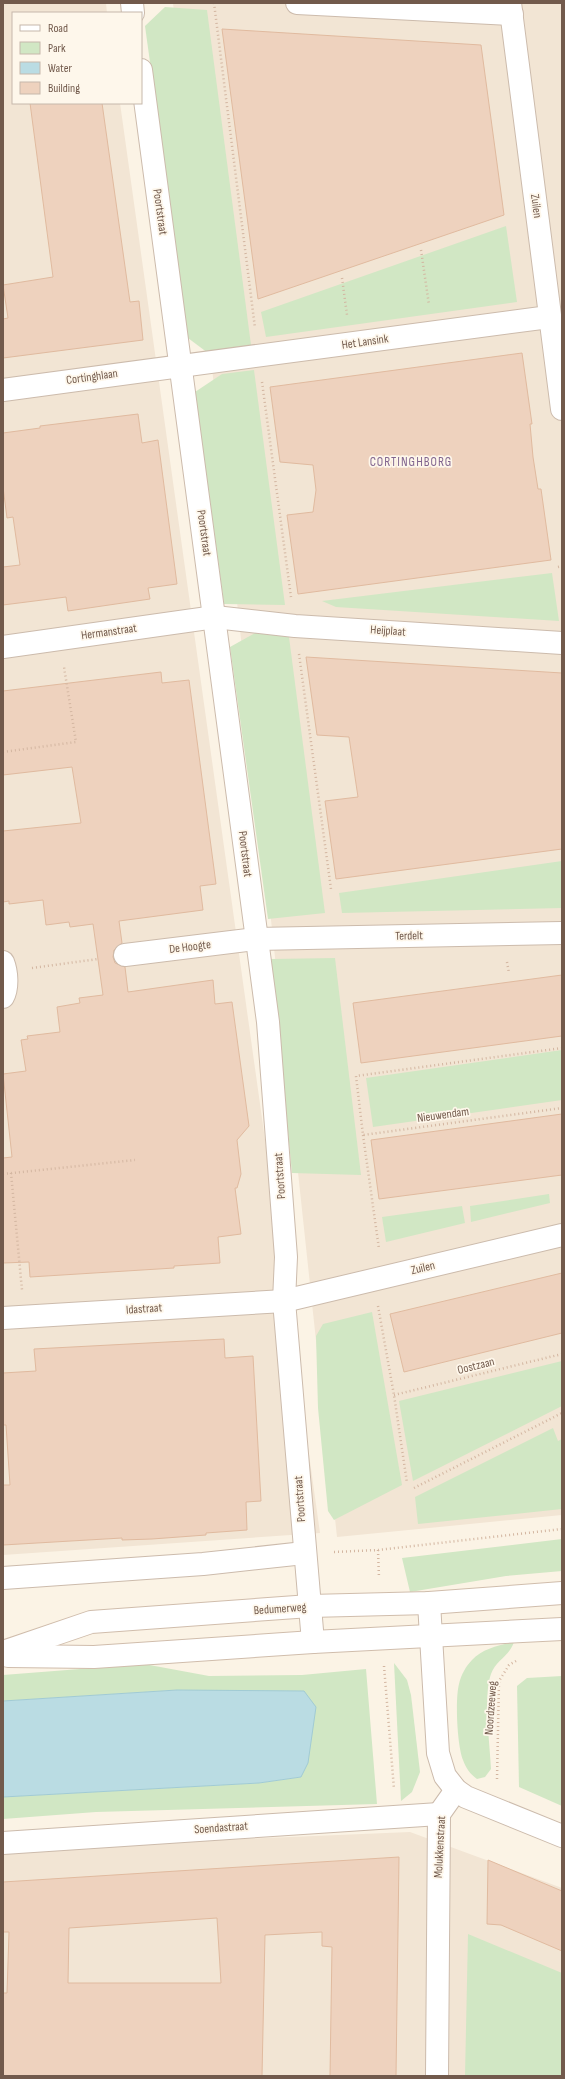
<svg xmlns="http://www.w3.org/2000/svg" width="565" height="2079" viewBox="0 0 565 2079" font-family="'Sofia Sans Condensed',sans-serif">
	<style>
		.residential { fill: #f2e5d4 }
		.green { fill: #d1e7c4 }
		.water { fill: #badce3; stroke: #a1cbd4 }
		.building { fill: #eed2be; stroke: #e0ba9f; fill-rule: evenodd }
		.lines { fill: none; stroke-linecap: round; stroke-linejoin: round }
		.minor-casing { stroke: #ccbbac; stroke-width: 24 }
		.tertiary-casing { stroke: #ccbbac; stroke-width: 24 }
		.secondary-casing { stroke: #d0bdac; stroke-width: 24 }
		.path { stroke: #d3b6a1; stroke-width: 2.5; stroke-dasharray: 1 3; stroke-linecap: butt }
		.minor { stroke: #fff; stroke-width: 22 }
		.tertiary { stroke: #fff; stroke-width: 22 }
		.secondary { stroke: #fff; stroke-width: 22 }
		.labels { text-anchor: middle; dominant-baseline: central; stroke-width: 3.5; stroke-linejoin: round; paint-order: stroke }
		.street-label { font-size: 12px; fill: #725a4c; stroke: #fef7eb }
		.neighbourhood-label { font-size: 13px; letter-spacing: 1px; fill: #81648e; stroke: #fef7eb }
	</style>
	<rect width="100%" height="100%" fill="#fbf3e5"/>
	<g class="residential">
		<polygon points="3,3 106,3 107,13 13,13 13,103 120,103 320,1533 3,1555"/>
		<polygon points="173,3 562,3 562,1515 337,1537"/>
		<polygon points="410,1832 562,1888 562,2076 3,2076 3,1849"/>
	</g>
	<g class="green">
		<polygon points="165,7 207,10 251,345 208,353 188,338 145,26"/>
		<polygon points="506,226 517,302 266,337 261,312"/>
		<polygon points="254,370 285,605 224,604 195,392 222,374"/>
		<polygon points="552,573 559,621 336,607 322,601"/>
		<polygon points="257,632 289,637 325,913 268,919 230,647"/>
		<polygon points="562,861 562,908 342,913 339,893"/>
		<polygon points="335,958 361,1175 292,1173 271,959"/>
		<polygon points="562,1050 562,1100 373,1127 366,1078"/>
		<polygon points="549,1194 550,1203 471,1222 470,1206"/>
		<polygon points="462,1206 465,1223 386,1242 382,1217"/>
		<polygon points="372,1312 402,1485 334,1520 328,1511 318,1408 316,1336 323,1324"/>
		<polygon points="562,1361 562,1406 413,1481 399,1401"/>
		<polygon points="553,1428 558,1441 562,1439 562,1509 418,1524 415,1497"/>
		<polygon points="562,1539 562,1571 506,1576 410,1592 402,1558"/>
		<path d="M514 1642C509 1657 496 1660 491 1674 483 1695 490 1745 491 1769L485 1777 477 1779C470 1774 466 1768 463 1760 457 1745 455 1699 459 1684 461 1675 466 1666 472 1660 482 1649 500 1645 514 1642Z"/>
		<polygon points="394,1663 407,1680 411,1695 420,1772 412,1792 401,1801"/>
		<polygon points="144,1664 209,1676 302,1675 366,1669 377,1804 96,1812 3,1819 3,1797 259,1783 301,1777 177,1690 3,1701 3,1675"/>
		<polygon points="562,1676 562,1806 519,1787 517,1686 527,1678"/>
		<polygon points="468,1934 562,1973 562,2076 465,2076"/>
	</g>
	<polygon class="water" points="177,1690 304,1691 316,1707 308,1763 301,1777 259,1783 3,1797 3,1701"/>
	<g class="building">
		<polygon points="222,29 481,45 504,215 258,299"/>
		<polygon points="30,103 102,103 130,302 139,301 143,340 3,358 3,319 8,318 3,285 53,277"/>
		<polygon points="522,353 532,424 530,424 533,457 538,489 541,489 551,560 298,594 287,515 313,512 316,490 313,465 280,462 270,387"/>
		<polygon points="138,414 142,443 158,440 177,584 148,588 150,599 68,611 66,597 3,605 3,567 20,565 13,517 7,518 3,487 3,433 40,428 40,426"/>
		<polygon points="306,657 562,673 562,849 336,879 325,801 358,797 349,737 317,735"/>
		<polygon points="161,672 162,683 189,680 216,884 200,886 203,910 119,921 122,943 114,950 113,957 115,963 125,967 128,992 213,980 215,1004 232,1002 249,1126 237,1140 241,1174 237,1188 235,1188 241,1234 218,1237 220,1263 174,1266 174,1268 30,1277 29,1262 3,1263 3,1158 12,1157 3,1074 26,1071 21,1040 28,1039 27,1036 60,1032 57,1007 80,1003 79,998 103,995 93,924 70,927 69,922 46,925 43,900 9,904 9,901 3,902 3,831 81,823 72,767 3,775 3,691"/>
		<polygon points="562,975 562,1036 361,1063 353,1003"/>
		<polygon points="562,1114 562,1175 379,1199 371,1140"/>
		<polygon points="562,1273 562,1333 404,1372 390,1314"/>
		<polygon points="224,1339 225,1358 253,1356 261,1501 246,1502 247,1530 206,1533 206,1535 152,1539 122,1540 122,1538 3,1545 3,1485 10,1485 6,1425 3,1425 3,1373 36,1371 34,1349"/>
		<path d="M399 1857 396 2076H330L332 1947 322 1946V1932L265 1935 262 2076H3V1993H7L9 1932H3V1882ZM217 1918 221 1983H68L69 1928Z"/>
		<polygon points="488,1860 562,1891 562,1951 501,1925 487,1924"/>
	</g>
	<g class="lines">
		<g class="minor-casing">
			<g id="minor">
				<polyline points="132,3 133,13"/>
				<polyline points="297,3 512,14"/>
				<polyline points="510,3 562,409"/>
				<polyline points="141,70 268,1022 286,1257 284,1301 313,1642"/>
				<path d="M3 390C185 364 367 342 549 317"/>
				<polyline points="3,647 215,617 295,626 562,643"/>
				<polyline points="125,955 256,939 562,933"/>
				<path d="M3 962C7 972 8 988 3 997"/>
				<polyline points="3,1318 284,1301 562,1235"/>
				<polyline points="3,1578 203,1564 304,1553"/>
				<polyline points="3,1843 439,1814"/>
				<polyline points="437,2076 439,1814 456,1790"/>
			</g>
		</g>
		<g class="tertiary-casing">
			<polyline id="tertiary" points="429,1603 438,1753 445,1776 456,1790 466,1797 562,1836"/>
		</g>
		<g class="secondary-casing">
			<g id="secondary">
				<polyline points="3,1652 91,1622 310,1606 429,1603 562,1593"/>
				<polyline points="8,1656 94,1657 313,1642 562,1629"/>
			</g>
		</g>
		<g class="path">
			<polyline points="214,3 255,328"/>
			<polyline points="421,250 429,305"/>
			<polyline points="342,278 347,315"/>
			<polyline points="262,382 291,597"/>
			<polyline points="558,567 562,566"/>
			<polyline points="299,654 331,889"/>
			<polyline points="3,752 76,742 64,667"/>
			<polyline points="507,962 509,973"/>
			<polyline points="32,968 98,959"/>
			<polyline points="562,1048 356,1076 363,1135 562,1108"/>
			<polyline points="363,1135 379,1249"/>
			<polyline points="11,1173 22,1290"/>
			<polyline points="3,1174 135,1160"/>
			<polyline points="378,1306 394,1395 407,1483"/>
			<polyline points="394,1395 562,1354"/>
			<polyline points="414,1488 562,1413"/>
			<polyline points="378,1550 379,1578"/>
			<polyline points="334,1552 378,1550 562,1529"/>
			<polyline points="384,1666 394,1789"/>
			<polyline points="497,1779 499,1681 509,1665 516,1661"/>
		</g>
		<use href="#minor" class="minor"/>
		<use href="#tertiary" class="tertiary"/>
		<use href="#secondary" class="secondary"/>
	</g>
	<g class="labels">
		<g class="street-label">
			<text transform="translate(536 206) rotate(83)">Zuilen</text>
			<text transform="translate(160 212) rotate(82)">Poortstraat</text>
			<text transform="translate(365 342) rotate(-8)">Het Lansink</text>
			<text transform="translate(92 377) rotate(-8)">Cortinghlaan</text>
			<text transform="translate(204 533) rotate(82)">Poortstraat</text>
			<text transform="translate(388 631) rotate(4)">Heijplaat</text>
			<text transform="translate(109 632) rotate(-8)">Hermanstraat</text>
			<text transform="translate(245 854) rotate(83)">Poortstraat</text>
			<text transform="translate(409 936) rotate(-1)">Terdelt</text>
			<text transform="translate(190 947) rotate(-7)">De Hoogte</text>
			<text transform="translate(443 1115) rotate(-8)">Nieuwendam</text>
			<text transform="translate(280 1176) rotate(-94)">Poortstraat</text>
			<text transform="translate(423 1268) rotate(-13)">Zuilen</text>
			<text transform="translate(144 1309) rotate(-4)">Idastraat</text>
			<text transform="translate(476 1366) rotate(-14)">Oostzaan</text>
			<text transform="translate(300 1499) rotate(-94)">Poortstraat</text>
			<text transform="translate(280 1609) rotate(-4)">Bedumerweg</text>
			<text transform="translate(491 1708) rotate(-86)">Noordzeeweg</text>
			<text transform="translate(221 1828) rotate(-4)">Soendastraat</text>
			<text transform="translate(440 1847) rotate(-87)">Molukkenstraat</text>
		</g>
		<g class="neighbourhood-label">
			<text x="411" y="462">CORTINGHBORG</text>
		</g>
	</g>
	<rect width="565" height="2079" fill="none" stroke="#725a4c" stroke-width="8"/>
	<rect x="12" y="12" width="130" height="92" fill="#fef7eb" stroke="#c6b8ab"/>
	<rect x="20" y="25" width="20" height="6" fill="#ffffff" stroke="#c6b8ab"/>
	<text x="48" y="32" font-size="12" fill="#725a4c">Road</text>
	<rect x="20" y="42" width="20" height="12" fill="#d1e7c4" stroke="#c6b8ab"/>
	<text x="48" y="52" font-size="12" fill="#725a4c">Park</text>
	<rect x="20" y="62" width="20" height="12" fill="#badce3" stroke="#c6b8ab"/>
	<text x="48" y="72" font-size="12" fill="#725a4c">Water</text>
	<rect x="20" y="82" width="20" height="12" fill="#eed2be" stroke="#c6b8ab"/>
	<text x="48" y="92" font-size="12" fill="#725a4c">Building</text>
</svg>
